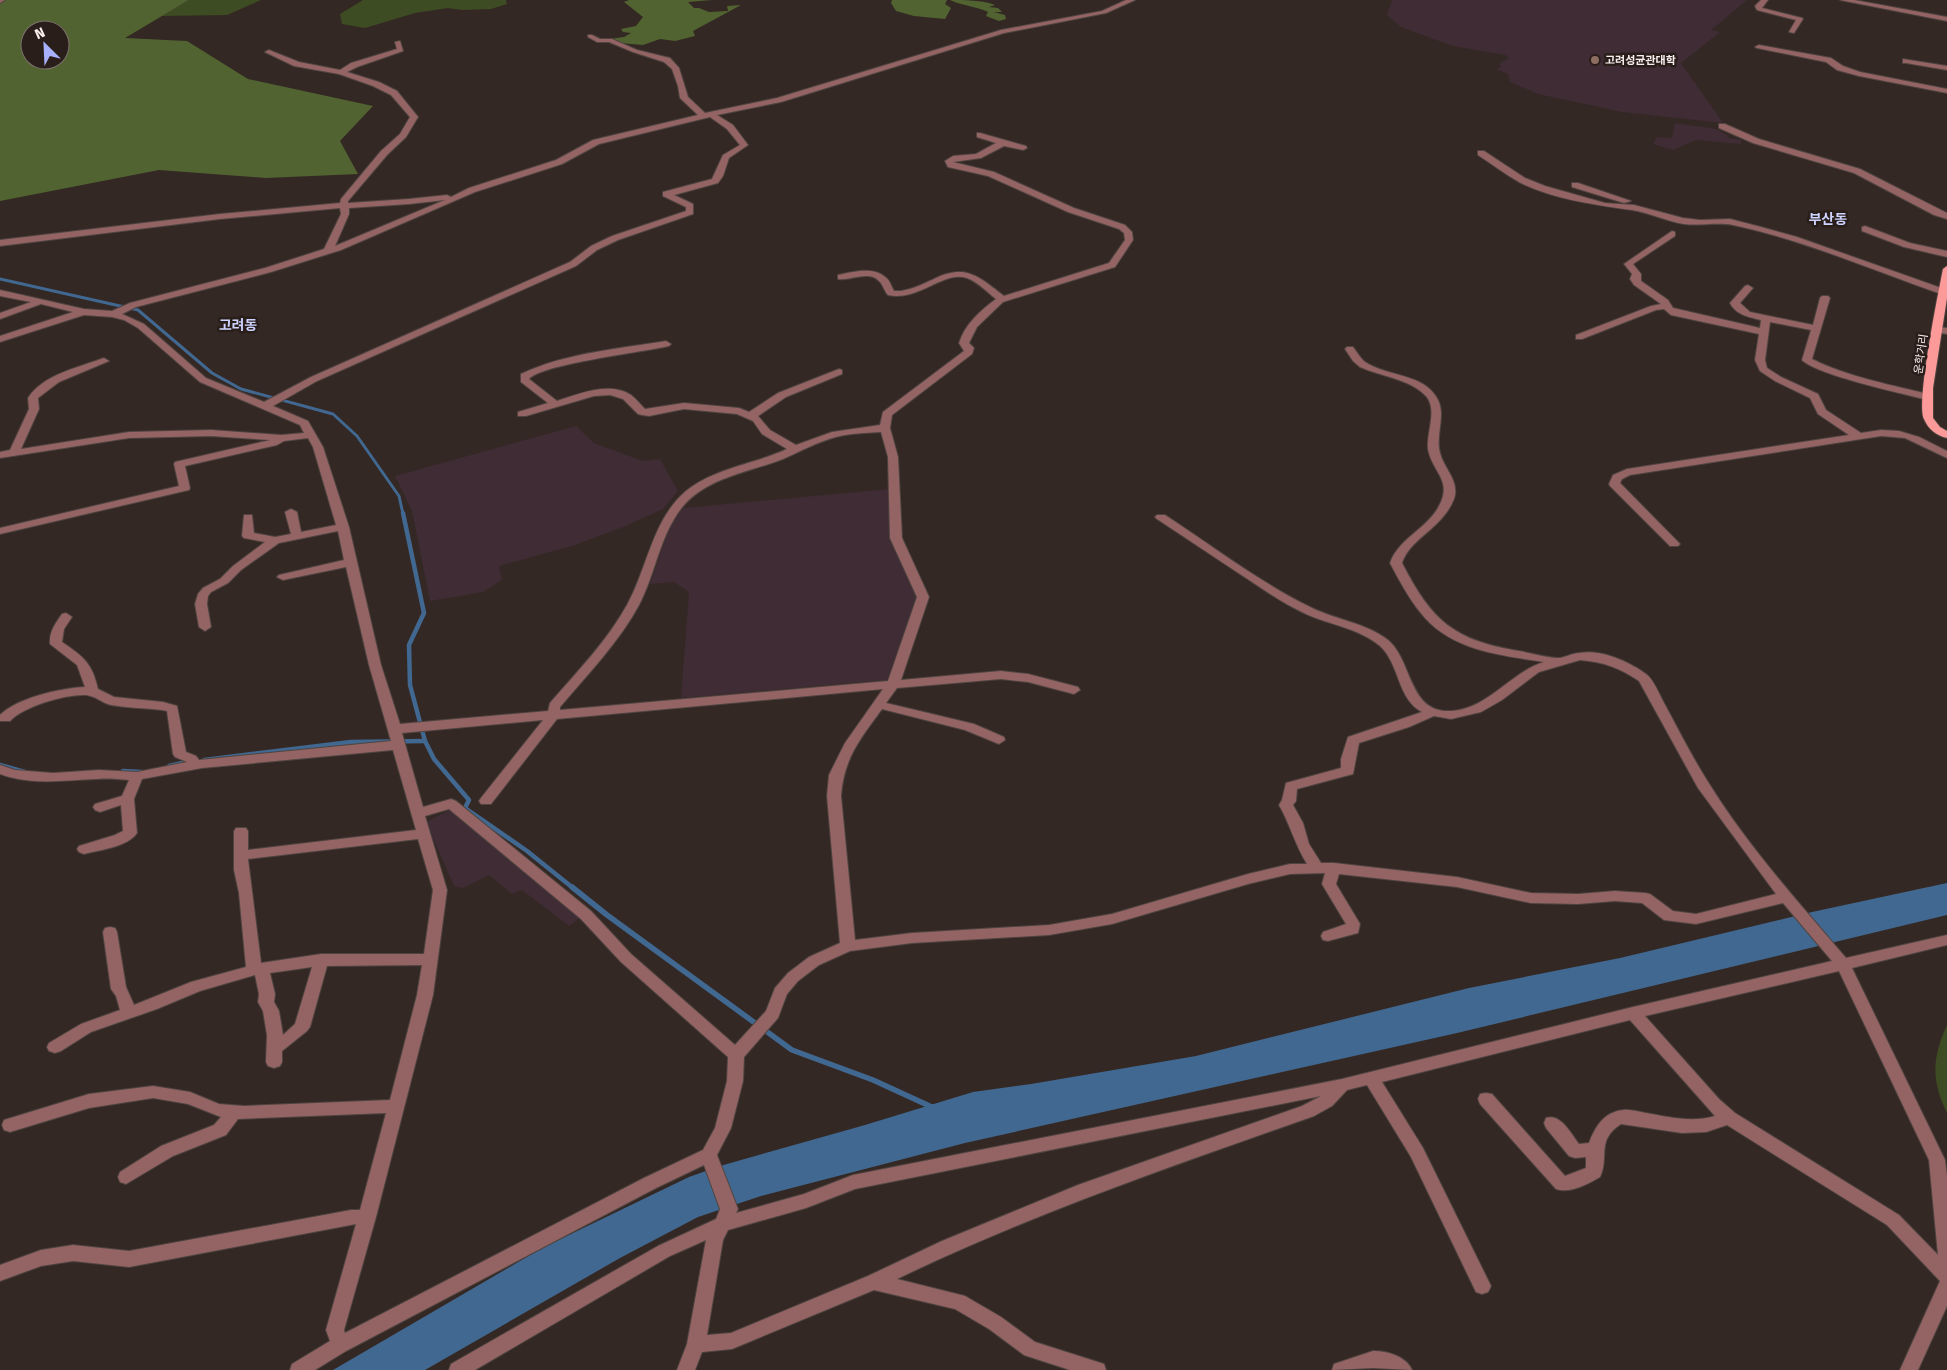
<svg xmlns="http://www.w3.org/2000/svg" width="1947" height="1370" viewBox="0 0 1947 1370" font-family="'Fira Sans','Noto Sans KR',sans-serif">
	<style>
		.commercial { fill: #3f2c35 }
		.green { fill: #3d4c22 }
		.forest { fill: #516330; fill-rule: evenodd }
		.water { fill: #416890 }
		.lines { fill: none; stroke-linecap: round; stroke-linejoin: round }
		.stream-far2 { stroke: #416890; stroke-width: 3 }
		.stream-far1 { stroke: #416890; stroke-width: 4.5 }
		.stream { stroke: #416890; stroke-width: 5.5 }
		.minor-casing { stroke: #4f4440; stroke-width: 2 }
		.major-casing { stroke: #4f4440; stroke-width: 2 }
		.minor { fill: #936463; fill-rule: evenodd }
		.major { fill: #fc9a99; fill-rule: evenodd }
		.education-dot { fill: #8d6e63; stroke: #2a1e1a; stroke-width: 2 }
		.labels { text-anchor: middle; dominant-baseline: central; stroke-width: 5; stroke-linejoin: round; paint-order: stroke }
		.far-poi-label { font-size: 11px; font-weight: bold; fill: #f8efec; stroke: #2a1e1a; text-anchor: start }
		.far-street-label { font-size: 11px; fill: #f8efec; stroke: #2a1e1a }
		.far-quarter-label { font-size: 14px; font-weight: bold; fill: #ced4ff; stroke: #2a1e1a }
	</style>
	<rect width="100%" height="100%" fill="#342824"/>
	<g class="commercial">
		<polygon points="1392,0 1747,0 1711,30 1720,32 1681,63 1723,123 1622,112 1538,94 1510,82 1508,74 1496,69 1501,67 1499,64 1509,58 1506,55 1453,46 1401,27 1387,15"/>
		<polygon points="1675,123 1716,129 1727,135 1728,138 1741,140 1741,144 1696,140 1673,150 1653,144 1657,137 1672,138"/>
		<polygon points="576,426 594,443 643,461 660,459 678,491 663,509 623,527 572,546 499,566 502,580 483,592 430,601 412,511 395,476"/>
		<polygon points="890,489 891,539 917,597 887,680 681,698 689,592 674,582 650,584 671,522 683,508"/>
		<polygon points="450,810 506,856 581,917 569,926 522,890 512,894 489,875 463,888 454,886 426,822"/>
	</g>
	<g class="green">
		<polygon points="189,0 261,0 227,15 162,16"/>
		<polygon points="363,0 506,0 507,4 491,9 462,10 448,8 415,13 365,28 342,24 340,14"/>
		<path d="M1947 1025V1113C1931 1080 1932 1058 1947 1025Z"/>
	</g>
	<g class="forest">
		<path d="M0 0H189L125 38 187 41 248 79 373 106 340 141 358 174 266 178 159 170 0 201ZM30 30H60V60H30Z"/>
		<polygon points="629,0 712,0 688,2 694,8 699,8 709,12 728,11 727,6 741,5 693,31 695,36 675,41 660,39 643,45 620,43 610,39 624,37 631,33 623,32 621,29 636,26 643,17 624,2"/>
		<polygon points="892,0 947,0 945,4 951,8 945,19 914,16 896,11 891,3"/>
		<path d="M950 0C965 0 982 0 995 5L989 7 998 8 1002 12H994L1005 15 1006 19 999 21 986 16 988 12C976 6 962 6 950 0Z"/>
	</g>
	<polygon class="water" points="1947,883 1947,915 1457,1033 965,1143 761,1196 698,1217 620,1258 425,1370 333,1370 544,1247 689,1177 720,1166 865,1125 973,1092 1031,1084 1196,1056 1469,988 1620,958 1812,912"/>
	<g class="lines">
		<polyline class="stream-far2" points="0,279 138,310 212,373 241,389 333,414 357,436 399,496 403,514"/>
		<g class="stream-far1">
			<polyline points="403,513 424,613 409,645 410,685 425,741 434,759 469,800 465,808 527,851 573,888"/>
			<polyline points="204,760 351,742 425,741"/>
			<polyline points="0,765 25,772"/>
			<polyline points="169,766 191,761"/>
			<polyline points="123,771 142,772"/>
		</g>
		<polyline class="stream" points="572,887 607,915 792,1050 873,1080 934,1108"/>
		<g class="minor-casing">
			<g id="minor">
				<polygon points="0,0 5,0 0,3"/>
				<path d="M1126 0H1135L1106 13 1004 33 781 102 717 115 733 125 748 145 729 158 723 176 718 183 674 195 693 204V214L618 240 597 250 576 266 317 381 273 406 308 421 323 447 349 527 381 665 400 724 548 711 550 703C577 672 607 641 627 605 648 567 652 520 686 491 714 468 755 464 787 449L762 434 753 421 737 414 684 409 649 416 642 415 638 414 623 399 610 395 594 396 526 416H518V412L548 403 521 382V374C565 353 618 349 666 341L671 344 669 346C644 352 542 364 529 379L557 401C579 394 609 381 631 395 636 399 641 405 645 409L684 403 739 408 749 412 778 393 839 369 842 370V374L786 397 758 416 770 430 796 445 832 432 880 425 883 412 964 351 959 343C965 324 980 311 996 299 987 292 978 282 967 278 944 270 918 302 888 295 884 291 883 284 879 281 869 270 850 281 838 279V275C851 272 874 266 885 277 890 280 891 286 894 291H901C913 289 923 284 934 279 966 263 979 277 1004 296L1109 263 1125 240 1124 233 1119 229 1068 212 988 176 948 167 945 161 953 156 976 154 996 143 977 137V133H980L1026 146 1027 148 1023 150 1004 146 981 158 953 162 994 172 1074 208 1125 225 1132 232 1133 240 1115 267 1003 302 977 327 969 343 974 348 972 354 892 415 890 428 898 457 902 538 929 597 901 680 1001 671 1028 674 1078 687 1080 690 1074 694 1028 682 1001 679 897 688 886 703 974 724 1004 737 1005 740 999 744 965 730 882 709C860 739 844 758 841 796L855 940 912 933 1049 925 1112 914 1248 874 1290 864H1307C1295 845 1290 824 1279 805L1282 800 1286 783 1341 768V759L1348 737 1422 712C1397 699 1400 664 1380 646 1359 628 1329 625 1304 613 1282 603 1263 589 1243 576 1214 557 1186 538 1157 519L1155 517 1157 515H1165C1211 545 1262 584 1312 608 1337 620 1366 623 1388 640 1413 661 1408 714 1452 711 1489 708 1511 672 1544 662 1500 655 1450 651 1420 612 1408 597 1399 580 1390 563 1399 538 1427 529 1439 506 1453 480 1432 472 1428 449 1426 433 1438 410 1426 396 1410 379 1380 376 1360 367L1353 361 1345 349 1347 347H1353C1357 352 1360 358 1365 362 1387 377 1425 373 1438 400 1446 416 1435 436 1440 453 1444 469 1460 481 1454 499 1442 529 1410 538 1402 563 1432 621 1453 640 1519 651 1532 653 1547 658 1560 658 1566 657 1573 653 1579 653 1601 649 1628 661 1646 674 1654 680 1659 694 1664 703 1678 729 1692 757 1708 782 1747 845 1798 902 1846 958L1947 935V945L1852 968 1945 1160 1947 1176V1306L1918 1370H1900L1940 1281 1887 1225 1727 1125 1706 1132 1682 1133 1621 1124C1595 1141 1610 1157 1600 1177 1588 1184 1570 1194 1556 1189L1480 1104 1478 1099 1480 1094 1486 1093 1492 1094 1565 1176 1586 1168V1157L1575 1158 1569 1156 1546 1128 1544 1123 1546 1118C1561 1113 1571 1134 1579 1144L1589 1143C1595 1127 1604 1112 1623 1110 1630 1109 1639 1112 1646 1113 1669 1117 1692 1123 1715 1116L1630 1020 1382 1082 1423 1148 1488 1280 1491 1286 1488 1292 1482 1294 1476 1292 1411 1157 1367 1085 1347 1090 1332 1106 1314 1116C1173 1166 1031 1214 897 1279L965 1296 1001 1317 1035 1342 1104 1364 1106 1370H1070L1030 1357 1024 1355 989 1329 955 1309 874 1290 732 1349 702 1352 695 1370H677L687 1344 706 1240 670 1256 475 1370H449L451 1364 658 1246 716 1219 720 1209 704 1165 656 1188 346 1351 315 1370H290L292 1364 330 1341 326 1330 356 1224 129 1267 73 1261 41 1266 0 1281V1265L41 1250 73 1245 129 1251 351 1210H360L386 1113 238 1119 226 1135 173 1156 126 1184 120 1182 118 1177 120 1172 161 1146 214 1125 221 1117 188 1104 153 1098 89 1108 10 1132 4 1130 2 1125 4 1120 89 1094 153 1086 190 1092 219 1104 244 1106 390 1100 417 995 422 965 327 966 310 1027 307 1031 282 1051V1062L280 1066 274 1068 268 1066 266 1062 267 1035 263 1011 258 1002 259 994 255 975 200 991 157 1009 91 1032 61 1051 55 1053 49 1051 47 1047 49 1043 81 1024 120 1010 116 996 111 989 103 932 105 928 110 927 115 928 117 932 126 987 134 1005 191 982 246 967 239 893 234 870V831L236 828H246L248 831V850L416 830 393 750 202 768 142 779 134 799 137 833C128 847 99 850 84 854L79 852 77 849 79 846 115 835 123 831 121 805 100 812 95 810 93 807 95 804 122 796 129 780C118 779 108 778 97 779 65 780 31 786 0 774V765L15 770 53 773 99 770 137 772 187 762 175 757 173 754 167 711 162 710C145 708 128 708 111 705 102 703 96 696 86 695 66 694 24 706 10 721H0V715C17 698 61 688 85 687L77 665 50 644C49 632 55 624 62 614L66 613 72 617 64 629 62 642C84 657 92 663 98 689L114 697 163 702 177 706 186 752 196 756 199 760 391 741 369 665 346 567 283 580 277 577 279 575 344 560 338 531 279 543 241 570 228 583 211 592 208 596 207 604 211 627 205 631 199 627 195 604 198 594 203 588 220 579 233 566 265 542 244 538 242 536 244 515H252L254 533 275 537 291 534 285 512 291 509 297 512 301 532 336 525 313 447 308 438 284 441 277 445 185 466 190 488 189 490 0 534V528L179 486 174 464 175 462 270 440 211 436 129 438 0 458V452L10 450 29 409 28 398C43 375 76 368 101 359L104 358 109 361 59 382 38 398 39 409 21 449 129 432 211 430 281 435 304 433 300 425 200 382 138 328 124 320 112 317 84 315 0 342V336L73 312 41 304 0 319V313L31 302 0 296V290L84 309 112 311 130 303 265 268 324 249 341 214 340 208 220 219 0 246V240L220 214 340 203 341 199 381 151 400 134 410 117 391 95 373 86 339 74 294 66 267 53 265 52 269 50 299 62 340 70 351 63 397 49 395 42 400 41 403 51 357 67 347 72 379 82 397 91 418 117 406 137 387 155 348 201V203L409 199 447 195 451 197 469 188 556 160 593 140 698 115 680 98 678 86 672 69 664 62 633 52 609 42H597L588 37V35H592L600 39H612L637 50 670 58 679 68 688 97 705 113 777 98 1001 30 1102 11ZM710 117 727 129 740 145 723 155 712 179 663 192V196L686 207V211L612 236 591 246 570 262 311 377 264 402 206 378 144 324 122 314 136 307 271 272 341 250 475 192 562 164 599 144ZM445 200 440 202 335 246 349 214V208L409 204ZM881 432 888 457 890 538 917 597 888 681 560 710V707C588 674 619 642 639 605 656 573 660 533 684 505 709 477 750 472 783 459 801 451 817 442 836 437 850 433 866 433 881 432ZM1580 660C1604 662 1620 668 1639 681L1698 788 1776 894 1696 914 1673 911 1650 894 1645 893 1615 891 1578 894 1531 893 1457 877 1334 863H1321L1309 844 1303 823 1293 805 1296 801 1297 789 1353 774 1359 743 1409 727 1434 716 1451 719 1481 712 1502 700 1539 672ZM883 689 845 743 829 775 827 796 840 943 809 957 788 973 775 988 766 1011 735 1045 631 954 591 911 456 801 451 799 423 807 402 733 543 720 481 798 479 801 481 804H491L557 719ZM449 809 581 919 621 962 728 1057 727 1081 715 1128 703 1150 644 1178 345 1333 344 1330 376 1217 433 995 447 890 425 816ZM418 839 433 890 424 954H321L261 963 248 859ZM1325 873 1322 884 1346 924 1323 932 1321 936 1323 940 1328 941 1358 933 1360 924 1336 884 1339 874 1457 887 1531 903 1578 904 1615 901 1642 903 1664 920 1696 924 1783 903 1832 961 1633 1007 1342 1079 853 1175 804 1194 736 1213 738 1209 717 1155 731 1128 743 1081 744 1057 778 1018 787 994 798 981 819 965 850 951 912 943 1049 935 1112 924 1248 884 1290 874ZM312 967 295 1024 283 1035 279 1011 274 1002 275 994 270 973ZM1839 971 1929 1160 1938 1255 1899 1215 1735 1113 1719 1099 1645 1016ZM1321 1096 1302 1106 1078 1185 942 1241 868 1276 731 1333 707 1335 723 1240 728 1230 806 1208 855 1189Z"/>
				<polygon points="1761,0 1768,0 1762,8 1802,18 1803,19 1794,33 1789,32 1796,20 1757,10 1755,6"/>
				<polygon points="1840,0 1854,0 1947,17 1947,21"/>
				<polygon points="1759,45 1831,58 1843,66 1860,72 1947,89 1947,93 1859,76 1837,70 1826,62 1757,48 1755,47"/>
				<polygon points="1903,59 1947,66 1947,70 1906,63 1903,63"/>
				<polygon points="1719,124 1725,124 1759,139 1860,169 1947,213 1947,219 1934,215 1854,173 1753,143 1719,128"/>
				<path d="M1478 151H1484L1525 178 1545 186 1605 203 1634 205 1683 218 1700 220 1730 219 1761 227 1797 237 1947 290V294H1941C1872 270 1804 240 1733 225 1717 222 1700 226 1684 224 1666 221 1650 213 1632 210 1596 205 1552 199 1519 182 1505 174 1492 164 1478 155Z"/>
				<polygon points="1572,183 1578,183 1631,201 1624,203 1572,187"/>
				<polygon points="1865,226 1910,243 1947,251 1947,257 1904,247 1862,231 1862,227"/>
				<path d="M1672 231 1675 232V236L1633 264 1641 274V281L1668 300 1673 308 1760 328 1761 320C1749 317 1736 315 1730 303L1745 286 1748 285 1753 288 1740 303 1750 312 1813 325 1820 298 1822 296H1828L1830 298 1812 359C1844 376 1896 386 1932 395V399L1928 400C1904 394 1817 375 1802 360L1811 330 1770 322 1765 360 1767 368 1781 377 1818 394 1826 410 1861 433 1881 430 1899 431 1919 437 1947 451V458L1905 438 1881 436 1630 475 1622 479 1620 483 1680 544 1678 546H1670L1610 486 1609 484 1613 475 1627 469 1849 435 1818 414 1810 398 1775 381 1760 371 1755 360 1759 334 1671 315 1664 309 1656 310 1582 339H1576V335L1651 306 1661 304 1634 285 1630 279 1632 274 1624 264Z"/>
				<polygon points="1937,327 1947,328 1947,334 1934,332 1934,328"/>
				<path d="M1373 1351C1387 1351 1406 1356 1412 1370L1373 1368 1332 1370 1334 1364Z"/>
			</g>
		</g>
		<g class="major-casing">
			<path id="major" d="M1947 266V298L1933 388V418L1940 427 1947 431V438C1937 436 1928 429 1924 419 1916 402 1938 294 1943 269Z"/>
		</g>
		<use href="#minor" class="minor"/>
		<use href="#major" class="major"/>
	</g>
	<circle class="education-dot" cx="1595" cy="60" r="5"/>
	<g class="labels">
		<g class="far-poi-label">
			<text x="1605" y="60">고려성균관대학</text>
		</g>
		<g class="far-street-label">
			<text transform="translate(1921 354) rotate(-82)">운학거리</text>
		</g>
		<g class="far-quarter-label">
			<text x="1828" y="219">부산동</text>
			<text x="238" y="325">고려동</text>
		</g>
	</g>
	<g transform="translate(45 45) rotate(336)"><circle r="24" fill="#2a1e1a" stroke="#7c726e"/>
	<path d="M0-4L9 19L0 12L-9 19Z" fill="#a9b0fc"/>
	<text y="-8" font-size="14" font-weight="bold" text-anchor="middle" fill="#f8efec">N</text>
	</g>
</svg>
